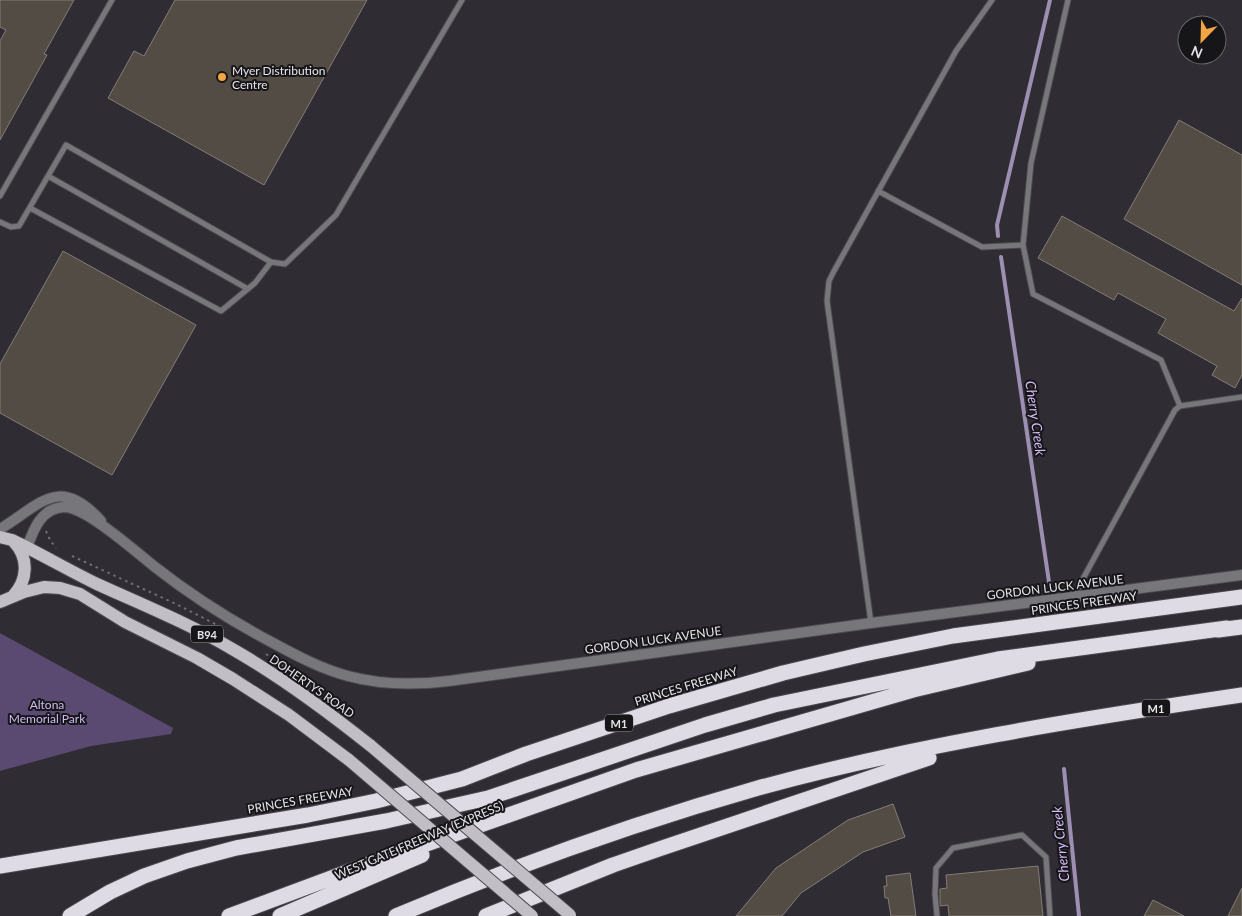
<svg xmlns="http://www.w3.org/2000/svg" width="1242" height="916" font-family="Lato,sans-serif">
	<rect width="100%" height="100%" fill="#2f2c33"/>
	<path fill="#5a4970" d="M0,633L173,728L171,734L91,746L0,771Z"/>
	<g fill="none" stroke-linecap="round" stroke-linejoin="round">
		<path stroke="#9d8fb2" stroke-width="4" d="M998,236L997,225L1050,0
			M1001,257L1049,582
			M1064,769L1079,916"/>
	</g>
	<path fill="#524c45" stroke="#847d76" d="M0,0H74L44,54L47,55L0,140V41L6,30L0,27Z
		M175,0H367L264,185L108,98L134,51L144,56Z
		M1179,120L1242,155V285L1124,219Z
		M1062,216L1234,311L1242,298V375L1235,388L1212,375L1217,366L1158,333L1166,319L1118,293L1114,300L1038,258Z
		M63,251L196,325L112,475L0,413V364Z
		M893,804L905,837L863,852L801,893L782,916H736L776,868L848,820Z
		M1038,866L1043,916H949L948,905L940,906V889L947,888L946,875Z
		M910,873L916,916H891L888,898H885L884,886H887L886,876Z
		M1242,888V916H1228Z
		M1153,900L1184,916H1144Z"/>
	<g fill="none" stroke-linecap="round" stroke-linejoin="round">
		<defs>
			<path id="lane" d="M48,176L248,289
				M878,191L982,247L1023,245L1033,294L1161,360L1180,406
				M0,196L112,0
				M0,222L11,227L19,226L66,145L271,262L255,283L221,311L30,208
				M1023,245L1031,163L1068,0
				M271,262L285,264L336,215L462,0
				M1073,597L1175,410L1180,406L1242,397
				M871,623L827,301L829,281L834,271L956,51L992,0
				M937,916L935,894L936,868L953,848L1022,835L1046,857L1050,916"/>
			<path id="street" d="M0,529C40,505 59,474 101,521
				M25,553C32,534 39,508 64,507C86,507 136,552 155,567C192,596 233,622 275,644C299,657 322,669 348,676C381,685 416,685 449,681L871,623L1242,575"/>
			<path id="primary" d="M0,537L12,540C41,554 68,570 97,584C143,605 190,624 234,650C283,678 327,711 371,746
				M13,596C28,580 29,558 14,542
				M0,602L24,592L44,587L60,588L80,594L125,622L197,658L233,679L289,715L349,760"/>
			<path id="highway" d="M1218,630L1242,627
				M0,866L308,815L376,801L462,779L526,754L669,706L783,673L864,654L953,636L1242,597
				M70,916L110,892L144,876L187,861L236,848L386,821L488,798L705,725L774,705L998,659L1227,628
				M229,916L350,871L636,770L913,690L1028,663
				M280,916L422,855
				M396,916C514,866 635,823 758,788C915,745 1080,719 1242,695
				M486,916L613,865L659,849L929,758"/>
		</defs>
		<use href="#lane" stroke="#4c4950" stroke-width="7"/>
		<use href="#street" stroke="#4c4950" stroke-width="12"/>
		<use href="#primary" stroke="#4c4950" stroke-width="14"/>
		<use href="#highway" stroke="#4c4950" stroke-width="17"/>
		<path stroke="#706d73" stroke-width="2" stroke-dasharray="2.5 4" stroke-linecap="butt" d="M46,531L50,540L56,548
			M72,556L178,605L223,628
			M266,654L336,702"/>
		<use href="#lane" stroke="#77767a" stroke-width="5"/>
		<use href="#street" stroke="#77767a" stroke-width="10"/>
		<use href="#primary" stroke="#c1bec6" stroke-width="12"/>
		<use href="#highway" stroke="#dfdbe5" stroke-width="15"/>
		<defs>
			<path id="primary-bridge" d="M371,746L570,915
				M349,760L532,916"/>
		</defs>
		<use href="#primary-bridge" stroke="#4c4950" stroke-width="14" stroke-linecap="butt"/>
		<use href="#primary-bridge" stroke="#c1bec6" stroke-width="12"/>
	</g>
	<circle fill="#f2a542" stroke="#161518" stroke-width="2" cx="222" cy="77" r="5"/>
	<g text-anchor="middle" dominant-baseline="central" stroke-width="4" stroke-linejoin="round" paint-order="stroke">
		<g fill="#161518" stroke="#a8a6aa" stroke-width="1">
			<rect x="191" y="625.5" width="32" height="17" rx="4"/>
			<rect x="1142" y="699.5" width="28" height="17" rx="4"/>
			<rect x="605" y="714.5" width="28" height="17" rx="4"/>
		</g>
		<g font-size="11" font-weight="bold" fill="#e6e4e9">
			<text x="207" y="634">B94</text>
			<text x="1156" y="708">M1</text>
			<text x="619" y="723">M1</text>
		</g>
		<g font-size="12" fill="#e6e4e9" stroke="#161518" text-anchor="start">
			<text x="232" y="70">Myer Distribution<tspan x="232" dy="14">Centre</tspan></text>
		</g>
		<g font-size="12" fill="#e6e4e9" stroke="#161518">
			<text transform="translate(1055 587) rotate(-7)">GORDON LUCK AVENUE</text>
			<text transform="translate(1084 603) rotate(-8)">PRINCES FREEWAY</text>
			<text transform="translate(653 640) rotate(-8)">GORDON LUCK AVENUE</text>
			<text transform="translate(312 686) rotate(35)">DOHERTYS ROAD</text>
			<text transform="translate(686 686) rotate(-17)">PRINCES FREEWAY</text>
			<text transform="translate(300 800) rotate(-10)">PRINCES FREEWAY</text>
			<text transform="translate(419 840) rotate(-23)">WEST GATE FREEWAY (EXPRESS)</text>
		</g>
		<g font-size="12" fill="#d1b9f4" stroke="#161518">
			<text x="47" y="704">Altona<tspan x="47" dy="14">Memorial Park</tspan></text>
		</g>
		<g font-size="14" font-style="italic" fill="#d3bbf6" stroke="#161518">
			<text transform="translate(1036 418) rotate(82)">Cherry Creek</text>
			<text transform="translate(1060 844) rotate(-96)">Cherry Creek</text>
		</g>
	</g>
	<g transform="translate(1202 40) rotate(203)"><circle r="24" fill="#161518" stroke="#69686c"/>
	<path d="M0-4L9 19L0 12L-9 19Z" fill="#f2a542"/>
	<text y="-8" font-size="14" font-weight="bold" text-anchor="middle" fill="#e6e4e9">N</text>
	</g>
</svg>
